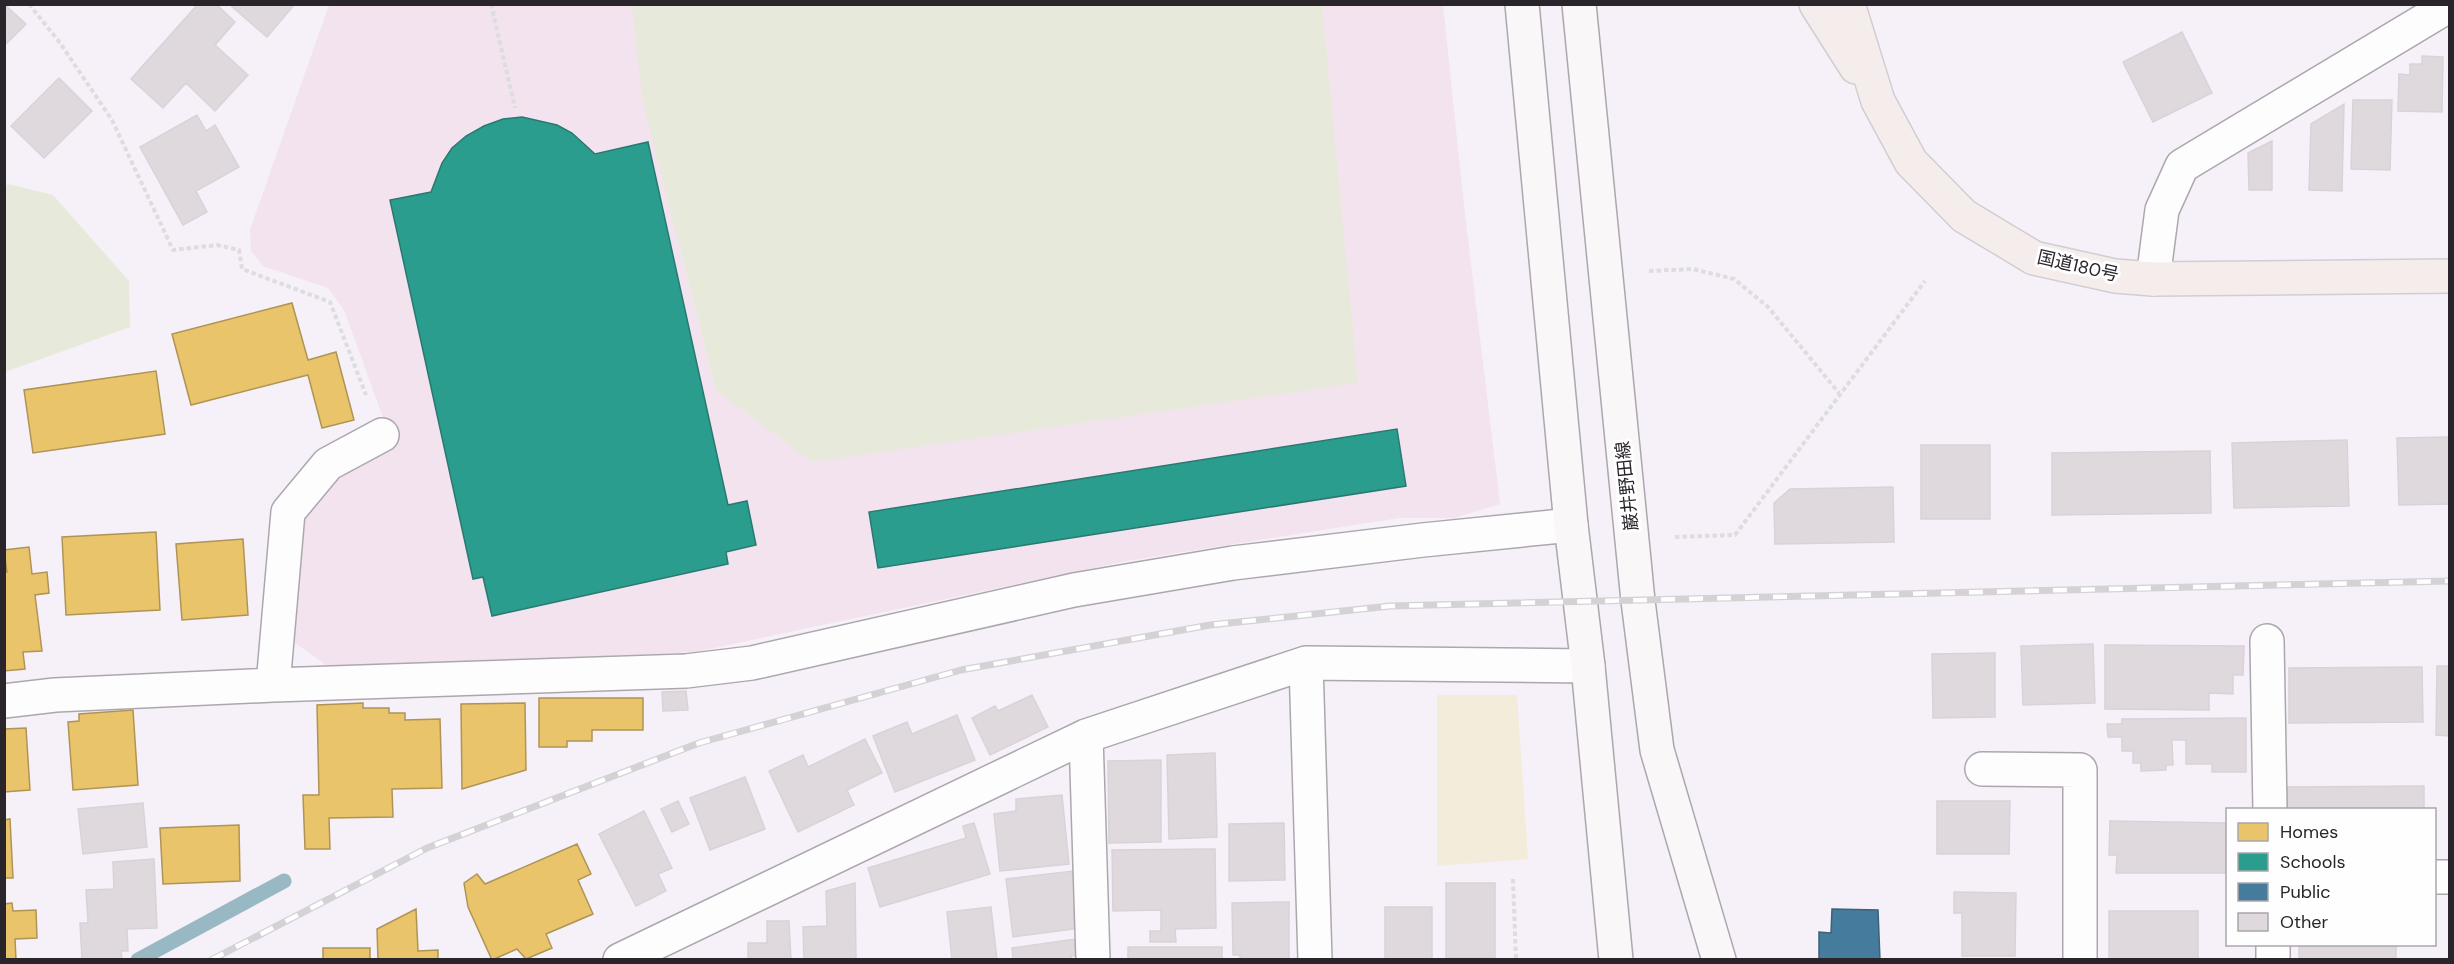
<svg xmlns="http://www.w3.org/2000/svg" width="2454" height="964" font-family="'DM Sans','Noto Sans JP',sans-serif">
	<rect width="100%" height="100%" fill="#f6f0f8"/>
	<path fill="#f2e3ee" d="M329,5H1443L1464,206L1500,504L1454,518H1399L1126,561L695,652L330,668L290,639L305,514L334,475L393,445L344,310L328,288L263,266L251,251L250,230Z"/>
	<path fill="#e7eada" d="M632,5H1322L1358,383L812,462L716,390L642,97Z
		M8,184L53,195L129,281L130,327L5,372L4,187Z"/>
	<path fill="#f3ecda" d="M1437,695H1517L1528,859L1437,866Z"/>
	<path fill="#e9c46a" stroke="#af9457" stroke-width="1.5" d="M292,303L308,360L336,352L354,420L322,428L308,375L191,405L172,334Z
		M156,371L165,434L33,453L24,390Z
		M156,532L160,610L66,615L62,537Z
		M243,539L248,615L182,620L176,544Z
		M29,547L32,574L47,572L49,593L35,595L42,651L23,652L25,669L4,671V573L7,572L4,550Z
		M539,698H643V730H592V741H567V747H539Z
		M363,703V708H389V713H405V720L440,719L442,788L392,789L393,817L329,818L330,849H305L303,795H319L317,705Z
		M525,703L526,770L462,789L461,704Z
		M133,710L138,785L73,790L68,722L79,721V714Z
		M26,728L30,790L4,792V729Z
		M10,819L13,878H4V820Z
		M239,825L240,881L163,884L160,828Z
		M577,844L591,874L578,880L593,914L546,934L552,948L526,959L517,949L492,960L468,907L464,883L477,874L485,884Z
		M12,903L13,911L36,910L37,938L15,939L16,960H4V904Z
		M416,909L418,951L438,950V960H378L377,929Z
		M323,948H370V960H323Z"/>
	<path fill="#2a9d8f" stroke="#2a7971" stroke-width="1.5" d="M522,117L557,125L572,133L595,154L648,142L728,505L747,501L756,545L726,552L728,564L492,616L483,577L473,579L390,200L431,192L442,163L452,148L466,136L484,126L503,119Z
		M1397,429L1406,486L878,568L869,512Z"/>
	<path fill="#457b9d" stroke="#3d617b" stroke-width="1.5" d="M1832,909L1878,910L1880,960H1819V932L1831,933Z"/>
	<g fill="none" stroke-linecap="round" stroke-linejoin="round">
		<path stroke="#98b8c3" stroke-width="15" d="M138,960L284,881"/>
	</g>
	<path fill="#dfd9de" stroke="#d9d2d8" stroke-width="1.5" d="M4,4L26,24L4,46Z
		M198,4H216L235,22L215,45L248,75L215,111L186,83L163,108L131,79Z
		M229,4H295L267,37Z
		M2182,32L2212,93L2153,122L2123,62Z
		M2422,56L2443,57L2442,112L2398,111L2399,74L2410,75V64H2422Z
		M59,78L92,111L44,158L11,126Z
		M2353,100H2392L2390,170L2351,169Z
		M2344,104L2342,191L2309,190L2311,124Z
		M197,115L206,131L215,125L239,167L196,191L207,212L183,225L140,147Z
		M2272,141V190H2249L2248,153Z
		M2450,437V504L2399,505L2397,438Z
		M2347,440L2349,506L2234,508L2232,443Z
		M1921,445H1990V519H1921Z
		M2210,451L2211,513L2052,515V453Z
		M1893,487L1894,542L1775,544L1774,503L1790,489Z
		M2093,644L2095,703L2023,705L2021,646Z
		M2105,645L2244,646L2243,675H2233V694L2209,693V710L2105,709Z
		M1995,653V717L1933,718L1932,654Z
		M2437,666H2450V736L2436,735Z
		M2422,667L2423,722L2289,723V668Z
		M686,691L688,710L663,711L662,692Z
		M1032,695L1048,727L990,755L972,718L995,706L998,711Z
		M957,715L975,760L895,792L873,736L907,722L912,734Z
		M2246,718V772H2212V764H2186V740H2172L2173,765H2166V770L2141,771V763H2133V751H2122V737H2108L2107,724H2122V719Z
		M865,739L882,773L847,790L854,805L798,832L769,771L803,755L808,767Z
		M1215,753L1217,837L1169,839L1167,755Z
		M1161,760V842L1109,843L1108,761Z
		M745,777L765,829L710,850L690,798Z
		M2424,786V810H2287V787Z
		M1062,795L1069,864L1000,871L994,814L1016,811V799Z
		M678,801L689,824L672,832L661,809Z
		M1937,801H2010L2009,854H1937Z
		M143,803L147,847L83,854L78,809Z
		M644,811L672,868L658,874L666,891L636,906L599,834Z
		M2110,821L2228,823V873H2116L2117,855H2109Z
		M974,823L990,874L880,907L868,868L966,838L963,826Z
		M1284,823L1285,880L1229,881V824Z
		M1215,849L1216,928L1175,929L1176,942H1150V931H1161V910L1113,911L1112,850Z
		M154,859L157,928L127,929L128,951H121L122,960H82L80,923H88L86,890L114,889L113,862Z
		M1073,871L1080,928L1013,937L1006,879Z
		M855,883L856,960H804L803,927L827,926L826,891Z
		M1446,883H1495V958H1446Z
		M1954,892L2016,893L2015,956H1962V913H1954Z
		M1289,902V960H1240V955H1233L1232,903Z
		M991,907L997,960H952L947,912Z
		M1385,907H1432V960H1385Z
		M2109,911H2198V960H2109Z
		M767,921H789L791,960H748V943H767Z
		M1075,939L1078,955L1071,956L1072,960H1013L1012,948Z
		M2299,944H2396V960H2299Z
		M1128,947H1222V960H1128Z"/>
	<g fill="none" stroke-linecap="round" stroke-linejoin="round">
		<defs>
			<path id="minor" d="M2153,279L2162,210L2182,166L2450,5
				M2267,641L2270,810
				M1306,663L1315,960
				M273,685L288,512L328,464L382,435
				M4,701L55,695L273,685L686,671L752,663L1074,590L1233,563L1423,540L1571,525
				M1086,736L1093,960
				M1982,769L2080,770V960
				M2434,877H2450
				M2273,944V960
				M620,960L1086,736L1306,663L1588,666"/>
			<path id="secondary" d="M1522,4L1571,525L1588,666L1616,960
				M1579,4L1638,601L1657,750L1719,960"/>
			<path id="trunk" d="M1816,4L1856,67
				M1848,4L1878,101L1911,162L1964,216L2034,258L2115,276L2153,279L2450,276"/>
		</defs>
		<use href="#minor" stroke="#aca7ae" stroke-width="36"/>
		<use href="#secondary" stroke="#aca7ae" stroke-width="36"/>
		<use href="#trunk" stroke="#d1ced2" stroke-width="36"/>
		<path stroke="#dddcde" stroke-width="4" stroke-dasharray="4.5 3" stroke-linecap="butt" d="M29,4L60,43L112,120L173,250L217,245L239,250L242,269L330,302L366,395
			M491,4L515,108
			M1649,271L1693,269L1734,279L1768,307L1839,393
			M1675,537L1735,535L1925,281
			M1513,879L1516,960"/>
		<use href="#minor" stroke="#fefdfe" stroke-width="33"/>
		<use href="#secondary" stroke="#faf7f8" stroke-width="33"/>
		<use href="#trunk" stroke="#f5ecec" stroke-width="33"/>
		<defs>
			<path id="rail" d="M211,960L427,848L699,743L961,670L1210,625L1390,606L2450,581"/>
		</defs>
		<use href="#rail" stroke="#d4d2d5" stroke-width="7"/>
		<use href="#rail" stroke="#fefefe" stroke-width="4.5" stroke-dasharray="14" stroke-linecap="butt"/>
	</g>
	<g text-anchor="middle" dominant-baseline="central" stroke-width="6" stroke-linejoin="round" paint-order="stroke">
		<g font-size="18" fill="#29252b" stroke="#fefefe">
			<text transform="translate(2078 266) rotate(13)">国道180号</text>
			<text transform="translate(1627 486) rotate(-96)">巌井野田線</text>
		</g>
	</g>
	<rect width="2454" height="964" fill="none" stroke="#29252b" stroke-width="12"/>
	<rect x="2226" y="808" width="210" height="138" fill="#fefefe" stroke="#a9a7aa" stroke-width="1.5"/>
	<rect x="2238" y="823" width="30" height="18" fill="#e9c46a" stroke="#a9a7aa" stroke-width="1.5"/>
	<text x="2280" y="838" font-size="18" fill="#29252b">Homes</text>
	<rect x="2238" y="853" width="30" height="18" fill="#2a9d8f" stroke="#a9a7aa" stroke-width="1.5"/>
	<text x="2280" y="868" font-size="18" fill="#29252b">Schools</text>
	<rect x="2238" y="883" width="30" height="18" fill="#457b9d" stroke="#a9a7aa" stroke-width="1.5"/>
	<text x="2280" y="898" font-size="18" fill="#29252b">Public</text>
	<rect x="2238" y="913" width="30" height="18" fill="#dfd9de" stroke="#a9a7aa" stroke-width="1.5"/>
	<text x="2280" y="928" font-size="18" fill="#29252b">Other</text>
</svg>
